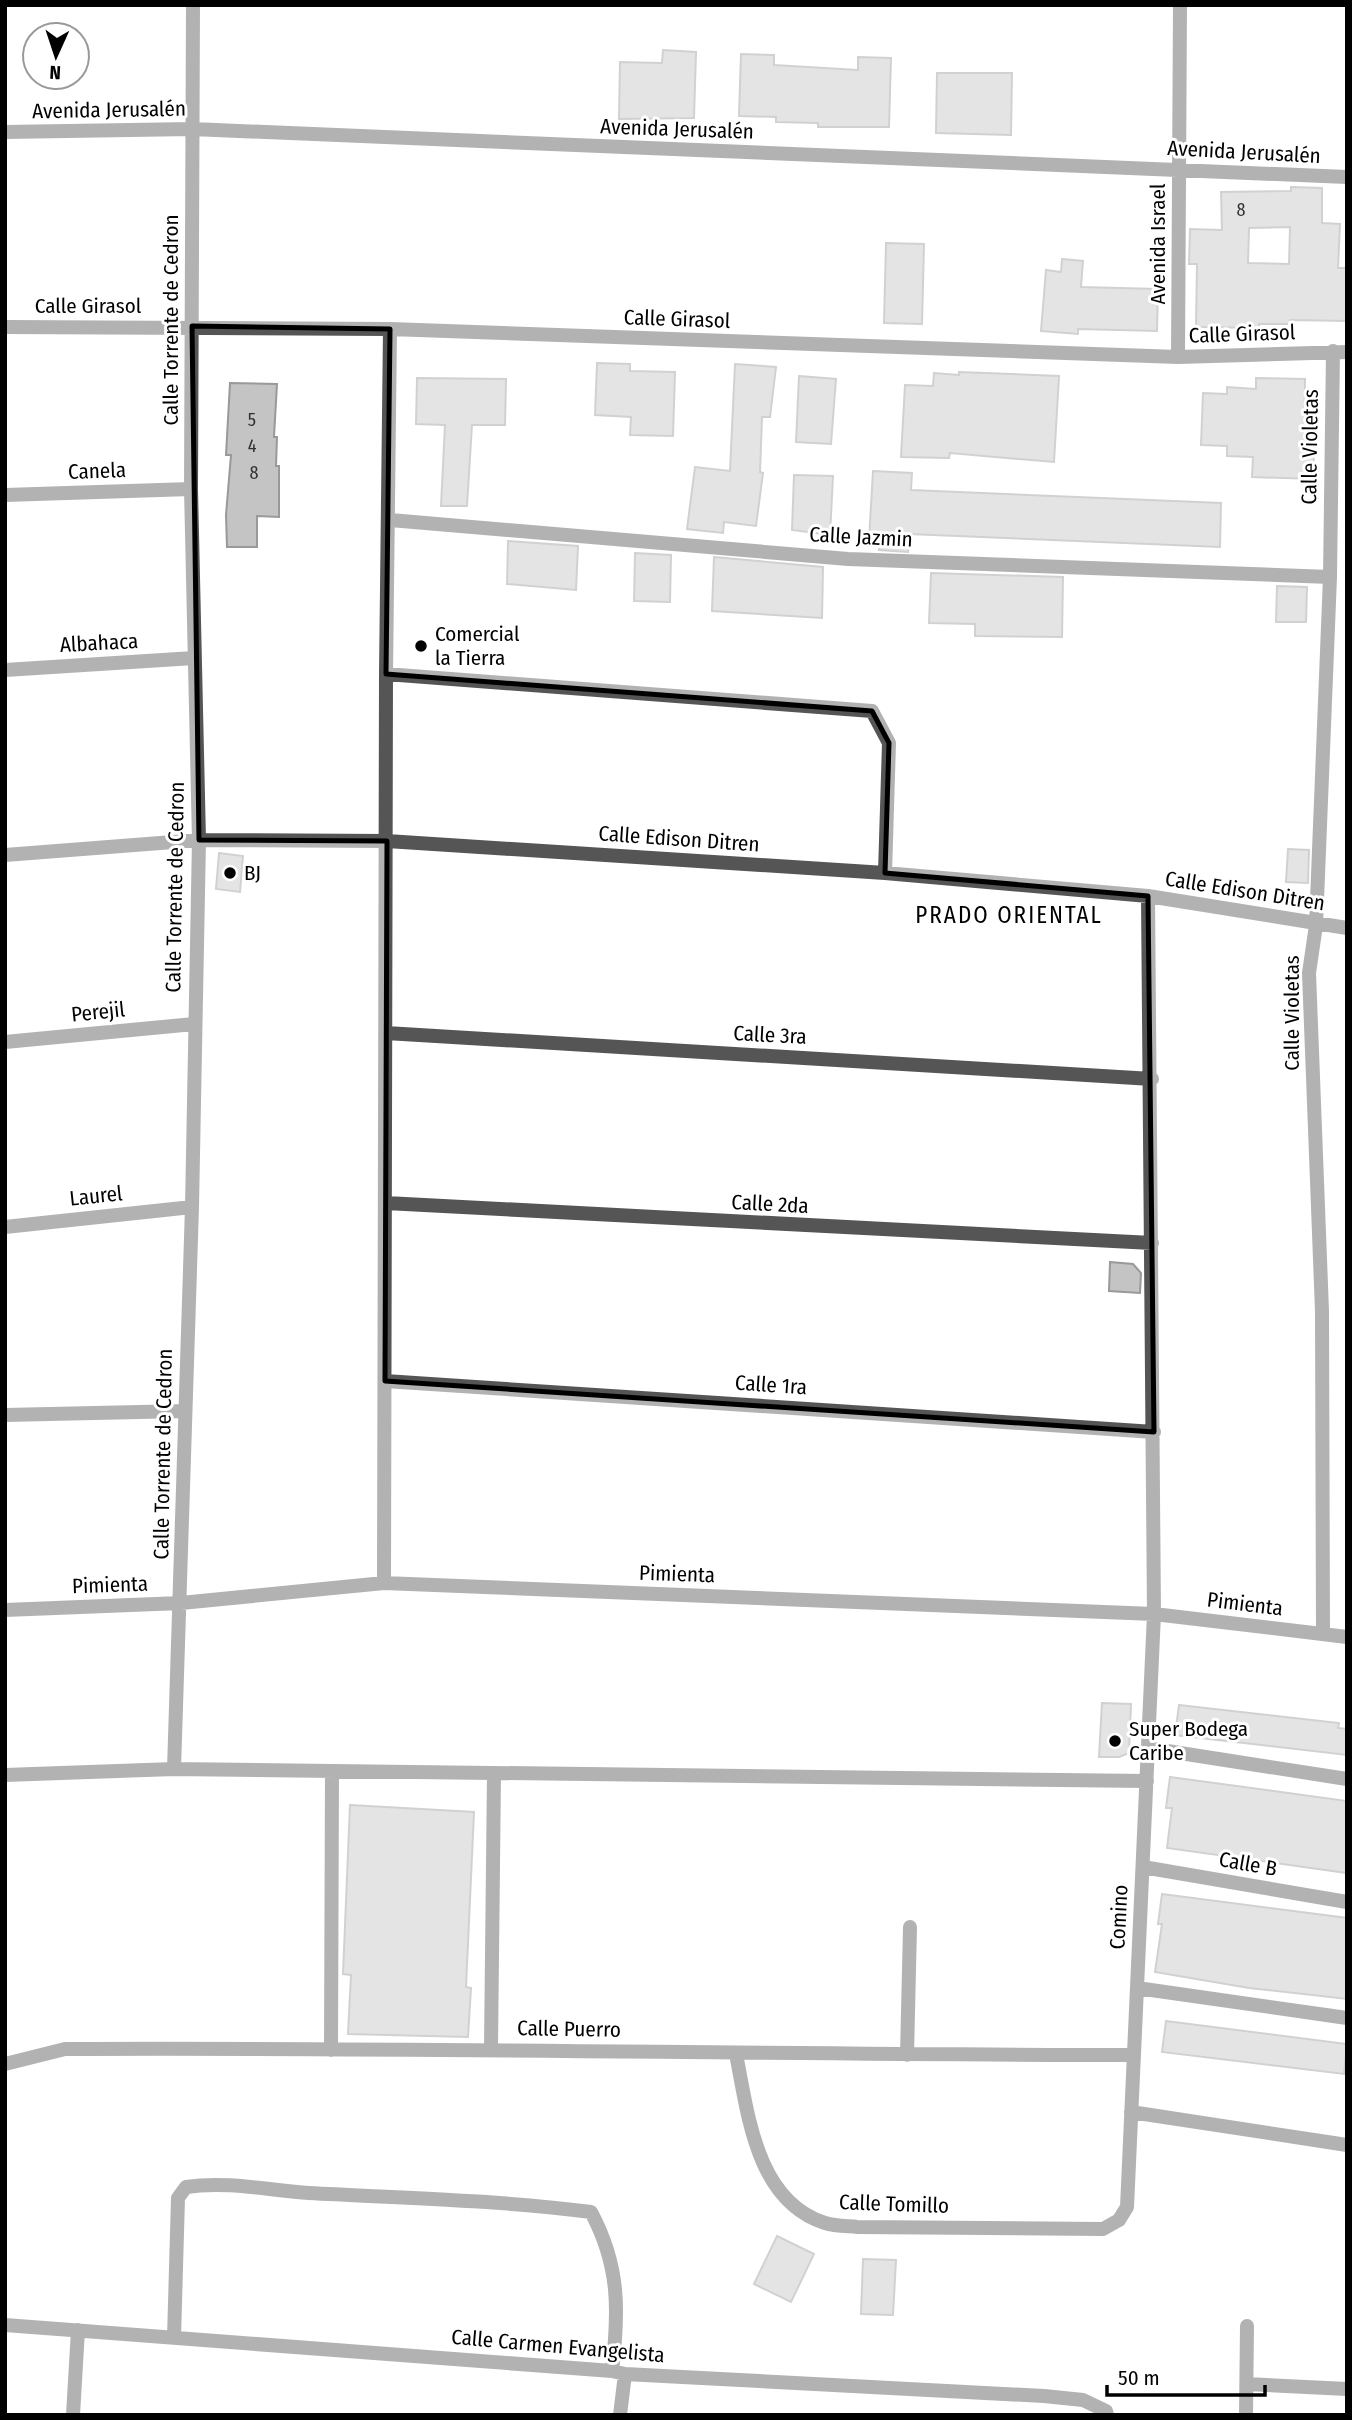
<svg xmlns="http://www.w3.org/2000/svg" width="1352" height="2420" font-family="'Fira Sans Condensed',sans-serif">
	<rect width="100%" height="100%" fill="#fff"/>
	<path fill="#c4c4c4" stroke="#999" stroke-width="2" fill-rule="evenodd" d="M663,50L696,52L694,118L619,119L620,62L662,63Z
		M741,54L774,55V65L858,70V57L891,58L889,127H818V123L776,122V117L739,116Z
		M937,73H1012L1011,135L936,133Z
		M1291,187L1322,188V223L1340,224L1338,268H1347V321L1290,320V324H1259V328L1196,327L1197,264H1189L1190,229L1222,230L1221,192L1291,191ZM1290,227L1289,264L1248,263L1249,228Z
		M886,243L924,244L922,324L884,323Z
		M1062,259L1083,261L1081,287L1158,289L1157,331L1078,329V334L1041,331L1046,270L1061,272Z
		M597,363L630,364V371L675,372L673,436L630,435L631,417L595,415Z
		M735,364L776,367L770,417H762L760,472L763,473L756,526L724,522L723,533L687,529L695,467L730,471Z
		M959,372L1059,376L1054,462L950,453L949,458L901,457L905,385L933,386L934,373L959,375Z
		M799,376L836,379L831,444L796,442Z
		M417,378L506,379L505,425H472L467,506H441L445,425L416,424Z
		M1256,378L1305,379L1304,448H1314L1313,479L1252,477L1253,457L1227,456V446L1201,445L1203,393L1227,394V387L1256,389Z
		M230,383L277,384L274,437H277L276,466H279V517L257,516V547H227L226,515L231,455H226Z
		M873,471L912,473L911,490L1221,503L1220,547L909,534L908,552L879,550L880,541L869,540Z
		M794,475L833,476L830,535L792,530Z
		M508,541L578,546L576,590L507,584Z
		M635,553L671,555L670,602L634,601Z
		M714,557L823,567L822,618L712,611Z
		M931,573L1063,577L1062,637L975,636V624L929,623Z
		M1277,586L1307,587L1306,622H1276Z
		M1288,849L1309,850L1308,883L1286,882Z
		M219,853L243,856L240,892L216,889Z
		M1110,1262L1133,1264L1141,1273L1140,1293L1109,1291Z
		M1102,1703L1131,1704L1129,1753L1119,1757H1099Z
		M1179,1705L1339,1723L1338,1728L1347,1729V1755L1175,1735Z
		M1170,1777L1347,1801V1873L1167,1848L1172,1808H1166Z
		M350,1805L474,1812L466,1987L471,1988L468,2037L348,2034L351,1975L343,1974Z
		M1162,1894L1347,1918V1999L1249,1988L1155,1972L1162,1924H1158Z
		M1166,2021L1347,2044L1344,2074L1162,2052Z
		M777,2236L814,2254L791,2302L754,2284Z
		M863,2259L896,2260L893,2315L861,2314Z"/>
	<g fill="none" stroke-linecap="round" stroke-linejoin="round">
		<path stroke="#555" stroke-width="14" d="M5,132L192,129L1347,177
			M5,327L390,329L1178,357L1347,352
			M1178,357L1180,5
			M5,495L191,489
			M390,520L848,559L1330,577
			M5,670L194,658
			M386,674L872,711L889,743L885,873
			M5,855L199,840L387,841L885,873L1148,896L1347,928
			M386,1033L1152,1079
			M5,1042L194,1024
			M386,1203L1152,1243
			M5,1227L192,1207
			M385,1381L1154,1432
			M5,1415L184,1411
			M384,1583L386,674L390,329
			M5,1610L181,1603L384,1583L1154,1614L1347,1637
			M1323,1634L1322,1311L1309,973L1316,925L1330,577L1333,351
			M1148,1748L1347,1779
			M174,1769L192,1207L199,840L191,489L193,5
			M5,1775L174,1769L1147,1781
			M1143,1867L1347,1902
			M1137,1988L1347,2018
			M491,2048L494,1773
			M331,2050L332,1771
			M736,2054C748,2114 756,2201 825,2223C835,2226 847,2226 857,2227L1103,2229L1119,2220L1127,2207L1154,1614L1148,896
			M907,2055L910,1927
			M5,2064L65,2049C421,2047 777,2055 1134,2055
			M1131,2112L1347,2145
			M5,2325L612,2371L625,2374L1044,2396L1083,2400L1106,2411L1107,2415
			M174,2338L178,2198L186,2187C226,2181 268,2190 309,2193C403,2198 497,2200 591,2212C620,2266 619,2311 612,2371
			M1247,2384L1347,2389
			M73,2415L78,2330
			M620,2415L625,2374
			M1246,2415L1247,2326"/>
	</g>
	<path d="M0 0H1352V2420H0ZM192,326L390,329L386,674L872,711L889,743L885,873L1148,896L1154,1432L385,1381L387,841L199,840Z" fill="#fff" fill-opacity=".55" fill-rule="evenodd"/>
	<path fill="none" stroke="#000" stroke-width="5" stroke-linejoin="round" d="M192,326L390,329L386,674L872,711L889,743L885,873L1148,896L1154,1432L385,1381L387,841L199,840Z"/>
	<g fill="#000" stroke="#fff" stroke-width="2.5">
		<circle cx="421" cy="646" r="7"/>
		<circle cx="230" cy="873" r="7"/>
		<circle cx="1115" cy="1741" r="7"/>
	</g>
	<g text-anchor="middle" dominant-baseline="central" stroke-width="6" stroke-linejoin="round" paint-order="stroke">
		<g font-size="18" fill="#313131">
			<text x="1241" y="210">8</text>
			<text x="252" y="420">5</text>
			<text x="252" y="446">4</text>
			<text x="254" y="473">8</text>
		</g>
		<g font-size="21" fill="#000" stroke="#fff">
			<text transform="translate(109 110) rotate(-1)">Avenida Jerusalén</text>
			<text transform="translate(677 129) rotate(2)">Avenida Jerusalén</text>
			<text transform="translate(1244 152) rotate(3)">Avenida Jerusalén</text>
			<text transform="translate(1158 244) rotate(-90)">Avenida Israel</text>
			<text x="88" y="306">Calle Girasol</text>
			<text transform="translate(677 319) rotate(2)">Calle Girasol</text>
			<text transform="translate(171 320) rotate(-90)">Calle Torrente de Cedron</text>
			<text transform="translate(1242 334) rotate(-2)">Calle Girasol</text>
			<text transform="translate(1310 447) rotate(-89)">Calle Violetas</text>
			<text transform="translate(97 471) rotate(-2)">Canela</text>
			<text transform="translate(861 537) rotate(3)">Calle Jazmin</text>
			<text transform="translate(99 643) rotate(-3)">Albahaca</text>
			<text transform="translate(679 839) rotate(4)">Calle Edison Ditren</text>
			<text transform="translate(175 887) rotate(-89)">Calle Torrente de Cedron</text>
			<text transform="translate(1245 891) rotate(9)">Calle Edison Ditren</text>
			<text transform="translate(98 1012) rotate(-6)">Perejil</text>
			<text transform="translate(1292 1013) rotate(-90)">Calle Violetas</text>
			<text transform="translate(770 1035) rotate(3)">Calle 3ra</text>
			<text transform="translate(96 1196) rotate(-6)">Laurel</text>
			<text transform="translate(770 1204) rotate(3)">Calle 2da</text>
			<text transform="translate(771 1385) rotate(4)">Calle 1ra</text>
			<text transform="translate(163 1454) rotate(-89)">Calle Torrente de Cedron</text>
			<text transform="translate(677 1574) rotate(2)">Pimienta</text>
			<text transform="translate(110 1585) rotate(-2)">Pimienta</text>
			<text transform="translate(1245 1604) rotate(7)">Pimienta</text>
			<text transform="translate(1248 1864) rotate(10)">Calle B</text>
			<text transform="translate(1119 1917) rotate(-87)">Comino</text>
			<text transform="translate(569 2029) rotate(1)">Calle Puerro</text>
			<text transform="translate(894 2204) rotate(2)">Calle Tomillo</text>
			<text transform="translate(558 2346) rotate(5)">Calle Carmen Evangelista</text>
		</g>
		<g font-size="21" fill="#000" stroke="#fff" text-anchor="start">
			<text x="435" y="634">Comercial<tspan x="435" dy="24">la Tierra</tspan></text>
			<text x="244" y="873">BJ</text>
			<text x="1129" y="1729">Super Bodega<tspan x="1129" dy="24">Caribe</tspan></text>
		</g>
		<g font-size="23" letter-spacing="2" fill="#000" stroke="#fff">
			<text x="1009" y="915">PRADO ORIENTAL</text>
		</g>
	</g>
	<rect width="1352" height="2420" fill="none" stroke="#000000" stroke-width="14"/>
	<g transform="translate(56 56) rotate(183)"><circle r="33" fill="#ffffff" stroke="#999999" stroke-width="2"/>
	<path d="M0-5L12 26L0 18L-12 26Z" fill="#000000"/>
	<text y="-10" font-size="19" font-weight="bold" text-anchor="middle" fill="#000000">N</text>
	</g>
	<path d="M1107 2385v10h158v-10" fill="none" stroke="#000000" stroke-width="3.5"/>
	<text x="1118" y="2385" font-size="21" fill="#000000" stroke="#ffffff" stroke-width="5" paint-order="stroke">50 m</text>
</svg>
